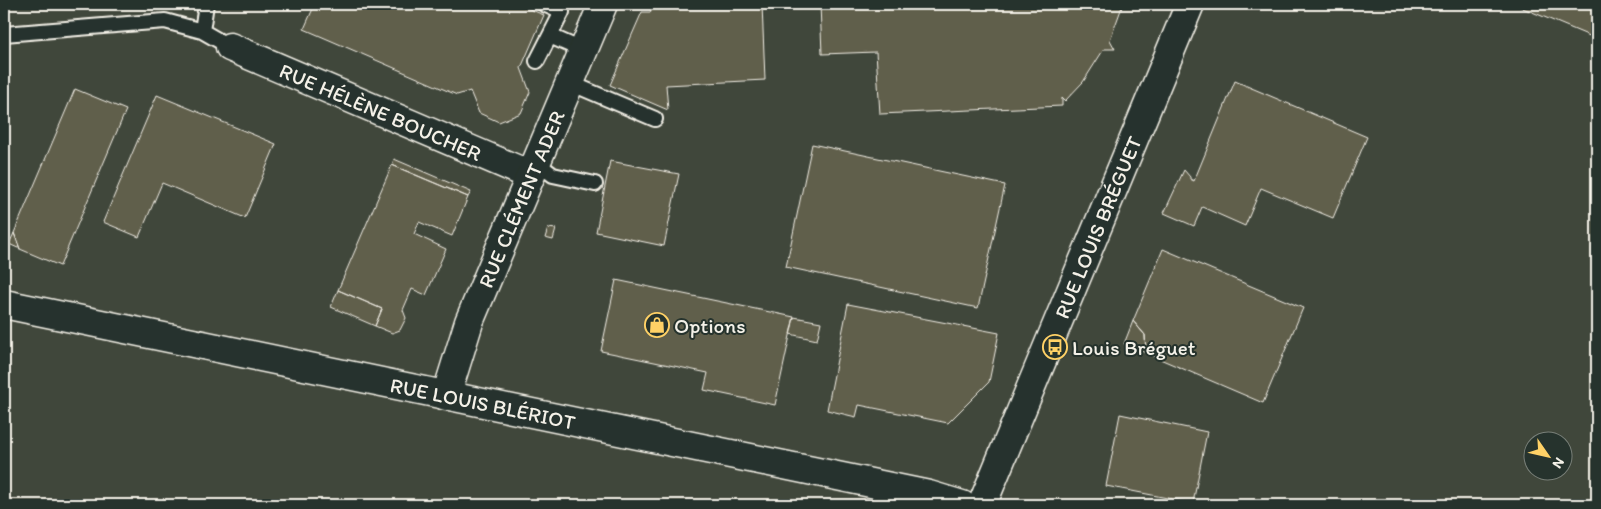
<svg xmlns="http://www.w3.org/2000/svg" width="1601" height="509" font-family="Itim,sans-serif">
	<rect width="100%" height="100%" fill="#323c33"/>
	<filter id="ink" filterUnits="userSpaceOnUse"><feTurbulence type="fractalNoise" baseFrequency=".02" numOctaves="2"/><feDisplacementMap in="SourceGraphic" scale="10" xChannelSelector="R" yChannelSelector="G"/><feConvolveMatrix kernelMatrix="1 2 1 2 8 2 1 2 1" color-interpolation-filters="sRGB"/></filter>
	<g filter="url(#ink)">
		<path fill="#40463a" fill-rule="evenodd" d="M4,4H1597V505H4ZM1534,442H1564V472H1534Z"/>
		<path fill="#615e4b" stroke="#f4f1e8" d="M315,4H517L544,15L521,68L530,92L521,113L499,122L479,113L470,91L457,95L304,29Z
			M650,4H762L765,80L666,85L668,110L610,85L642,12H651Z
			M820,4H1123L1110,40L1115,49H1104L1083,82L1065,101L1062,98V106L880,114L876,52L822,54Z
			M1513,4H1597V39Z
			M1235,81L1367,137L1333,218L1261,188L1245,226L1202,207L1194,226L1164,213L1184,170L1190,177V179L1194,181Z
			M75,89L126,110L60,266L20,249L14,233Z
			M157,95L276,144L245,218L162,183L139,237L103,222Z
			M812,144L1005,185L978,308L786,267Z
			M394,159L471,192L468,197L392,165Z
			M610,161L679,174L664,246L596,232Z
			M392,165L468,197L452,236L419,222L414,234L446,249L426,295L412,289L403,310L406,318L400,330L392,333L375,326L382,309L338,290Z
			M548,228L556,229L553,240L545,238Z
			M14,233L20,249L9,244Z
			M1163,249L1303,308L1263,403L1146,353L1145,335L1133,321Z
			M616,280L794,317L775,405L704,390L708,373L601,351Z
			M338,290L382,309L375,326L331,307Z
			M848,304L999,333L989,382L948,423L859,405L856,417L827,410Z
			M794,317L821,322L817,340L790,334Z
			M1133,321L1145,335L1146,353L1124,344Z
			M1120,414L1207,432L1193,503L1106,486Z"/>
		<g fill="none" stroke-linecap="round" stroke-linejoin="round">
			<defs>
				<path id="lane" d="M206,4L202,31L230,47
					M4,34L165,21L202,31
					M550,36L584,51
					M537,61L562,12L544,4
					M570,83L655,119
					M537,163L553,175L595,184"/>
				<g id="street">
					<path id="s1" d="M230,47L530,175"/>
					<path id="s2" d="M4,304L929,495L962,505"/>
					<path id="s3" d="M446,396L469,322L603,4"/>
					<path id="s4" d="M982,505L1190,4"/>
				</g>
			</defs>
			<use href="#lane" stroke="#f4f1e8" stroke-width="18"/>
			<use href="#street" stroke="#f4f1e8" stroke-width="31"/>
			<use href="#lane" stroke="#26332d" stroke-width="14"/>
			<use href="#street" stroke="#26332d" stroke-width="28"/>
		</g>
	</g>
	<defs>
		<symbol id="shop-ring" viewBox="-11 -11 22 22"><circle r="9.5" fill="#26332d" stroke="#ffd166" stroke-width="1.5"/><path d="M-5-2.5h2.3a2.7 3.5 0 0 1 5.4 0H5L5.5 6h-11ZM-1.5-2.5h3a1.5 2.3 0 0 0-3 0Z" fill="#ffd166"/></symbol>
		<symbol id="bus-ring" viewBox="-11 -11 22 22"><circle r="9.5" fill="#26332d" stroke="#ffd166" stroke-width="1.5"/><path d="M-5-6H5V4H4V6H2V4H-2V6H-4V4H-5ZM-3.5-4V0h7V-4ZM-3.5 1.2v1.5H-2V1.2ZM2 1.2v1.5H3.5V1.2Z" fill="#ffd166"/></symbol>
	</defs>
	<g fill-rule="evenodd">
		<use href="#shop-ring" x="643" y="311" width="28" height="28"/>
		<use href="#bus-ring" x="1041" y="333" width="28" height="28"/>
	</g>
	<g text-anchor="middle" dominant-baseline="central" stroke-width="4" stroke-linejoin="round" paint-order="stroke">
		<g font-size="21" fill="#f4f1e8" stroke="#26332d">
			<text stroke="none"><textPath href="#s1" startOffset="164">RUE HÉLÈNE BOUCHER</textPath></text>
			<text stroke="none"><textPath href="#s3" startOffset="211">RUE CLÉMENT ADER</textPath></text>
			<text stroke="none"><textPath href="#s4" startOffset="301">RUE LOUIS BRÉGUET</textPath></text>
			<text stroke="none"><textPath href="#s2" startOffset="489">RUE LOUIS BLÉRIOT</textPath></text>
		</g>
		<g font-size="21" fill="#f4f1e8" stroke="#26332d" text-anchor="start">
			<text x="674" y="325">Options</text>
			<text x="1072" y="347">Louis Bréguet</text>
		</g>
	</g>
	<rect width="1601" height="509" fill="none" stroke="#26332d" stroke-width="20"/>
	<rect x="10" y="10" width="1581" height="489" fill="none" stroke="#f4f1e8" stroke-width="2" filter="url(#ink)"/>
	<g transform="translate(1548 456) rotate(124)"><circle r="24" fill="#26332d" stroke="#787f78"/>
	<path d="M0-4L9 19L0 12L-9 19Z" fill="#ffd166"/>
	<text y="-8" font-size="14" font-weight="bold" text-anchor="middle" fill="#f4f1e8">N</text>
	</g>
</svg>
